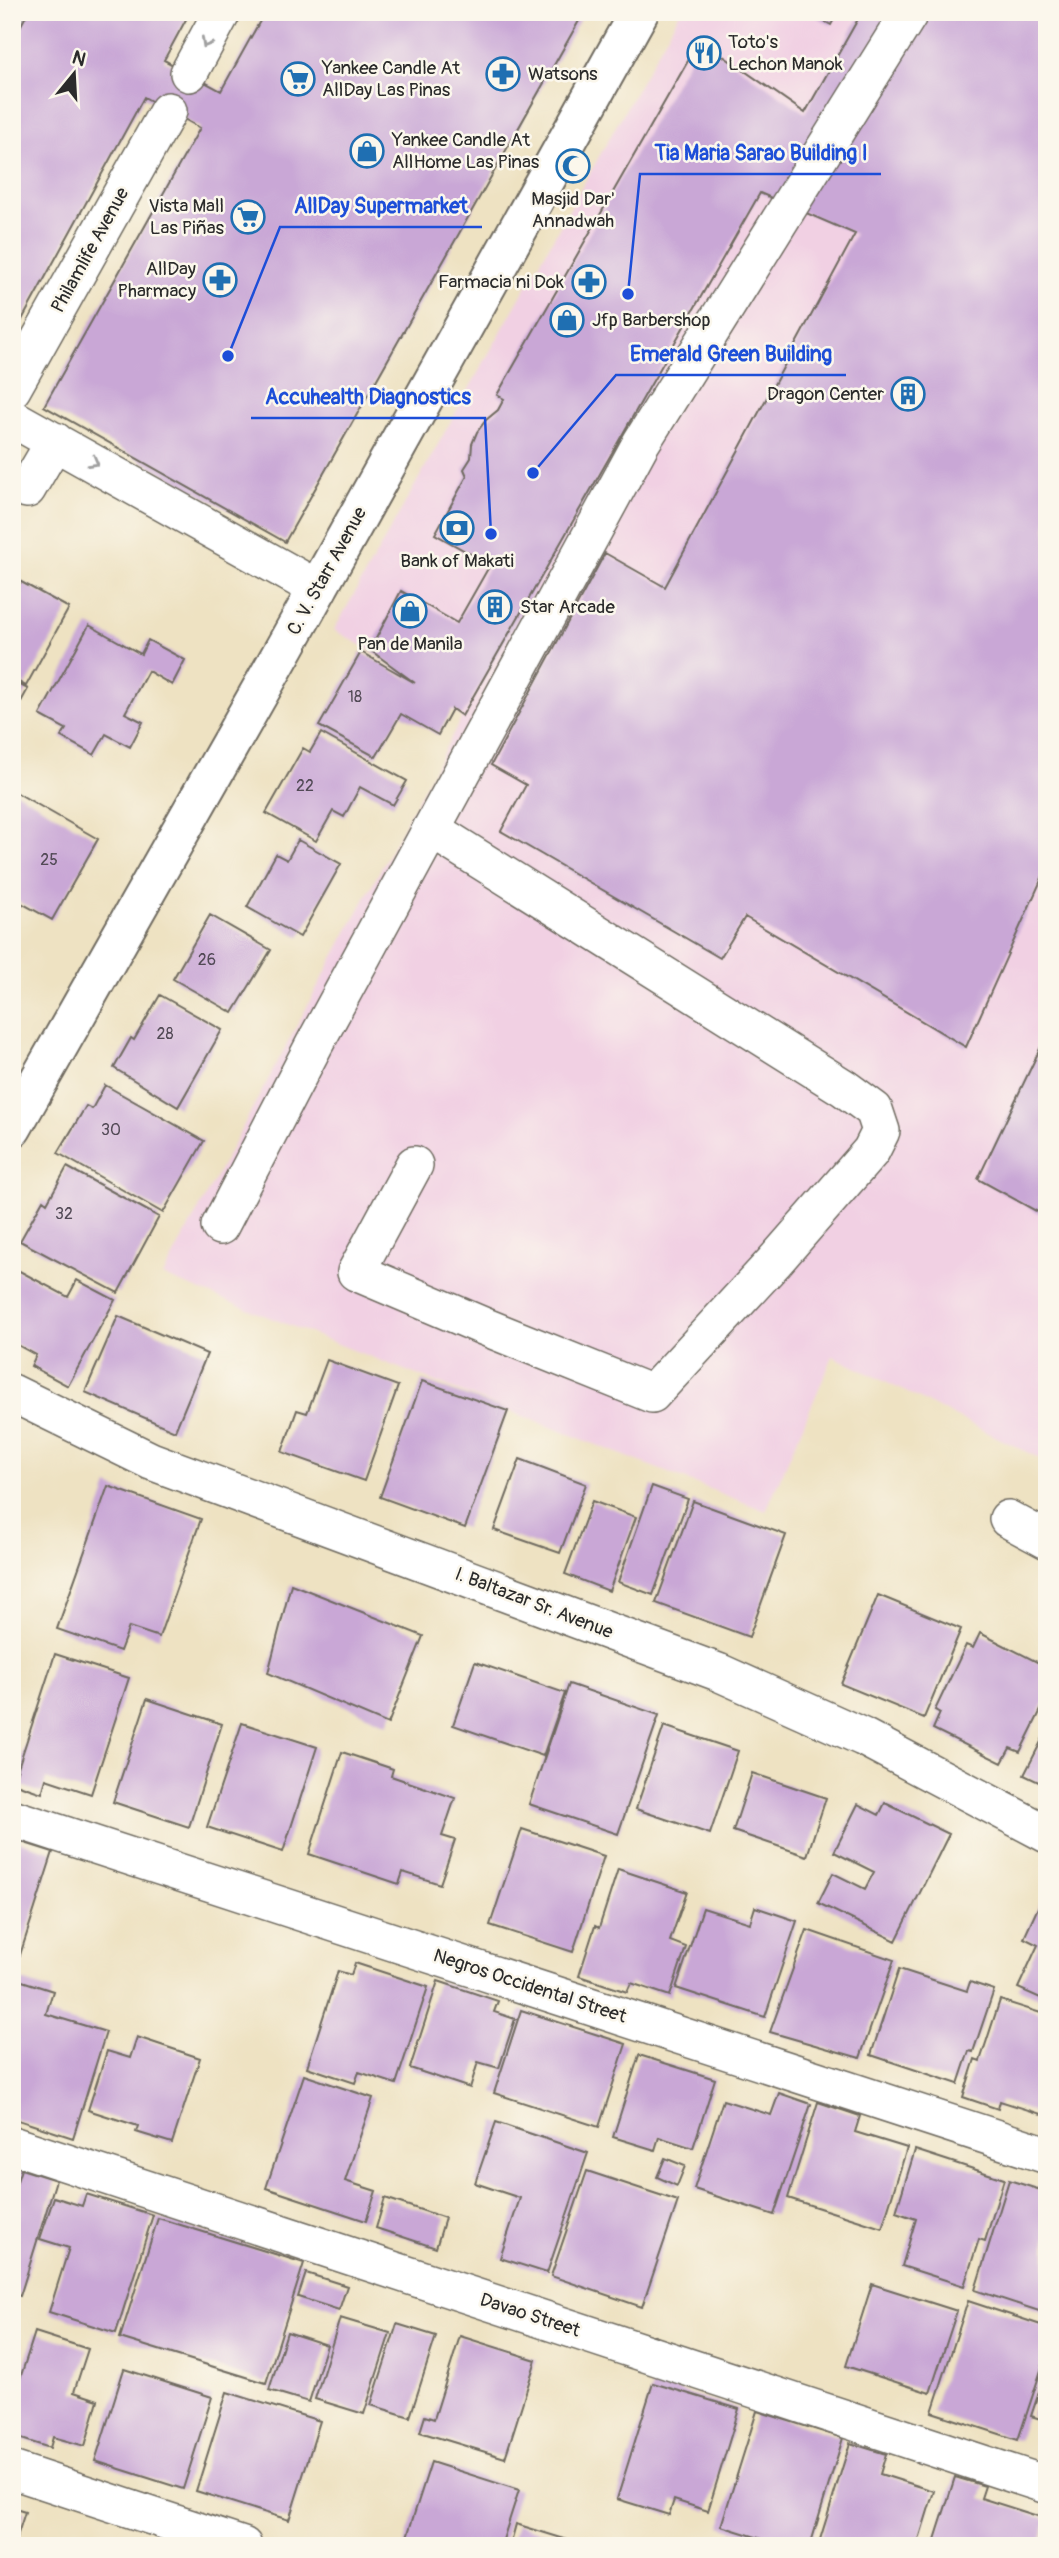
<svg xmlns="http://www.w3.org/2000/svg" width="1059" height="2558" font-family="Pangolin,sans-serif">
	<rect width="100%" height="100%" fill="#fbf7ec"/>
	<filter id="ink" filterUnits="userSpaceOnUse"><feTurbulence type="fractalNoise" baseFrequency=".0143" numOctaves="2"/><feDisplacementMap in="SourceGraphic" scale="14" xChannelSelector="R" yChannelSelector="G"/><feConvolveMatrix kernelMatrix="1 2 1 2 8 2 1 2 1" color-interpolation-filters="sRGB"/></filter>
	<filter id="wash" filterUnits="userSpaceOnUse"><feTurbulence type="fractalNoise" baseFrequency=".00686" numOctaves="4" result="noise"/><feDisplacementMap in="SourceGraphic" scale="28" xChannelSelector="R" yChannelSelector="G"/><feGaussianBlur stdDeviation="1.57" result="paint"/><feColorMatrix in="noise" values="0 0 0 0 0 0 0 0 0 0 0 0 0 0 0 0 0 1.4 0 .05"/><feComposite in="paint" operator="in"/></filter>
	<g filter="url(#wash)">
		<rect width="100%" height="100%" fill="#eee2c2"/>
		<path fill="#f1d0e3" d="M680,12H1047V1462L833,1356L766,1511L163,1276L462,717L370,650L334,630Z"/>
		<path fill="#96d88f" stroke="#60825d" stroke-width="2" d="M12,12H28L12,42Z"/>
		<g id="blocks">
			<path fill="#c9a7d6" d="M28,12H190L164,60L221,91L265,12H584L285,542L44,406L200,128L144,97L12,338V42Z
				M808,12H838L831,25Z
				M862,12H1047V867L966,1047L745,917L720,958L501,831L526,785L491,765L605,553L665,587L855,234L760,193L462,716L452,709L438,735L401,714L376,757L319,726L361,652L415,683L370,650L401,591L457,623L490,565L435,534L467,476L464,469L471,458L472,444L477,432L486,420L498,410L504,399L497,395L700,40L805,113Z
				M12,577L69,608L26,686L12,678Z
				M89,625L141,654L148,640L185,660L172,685L148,671L125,713L143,722L130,747L106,734L94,755L61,737L66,729L40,715Z
				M12,681L28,689L12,718Z
				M321,733L407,781L393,805L360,787L344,817L333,811L316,841L266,813L303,748L310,752Z
				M12,790L98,839L52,920L12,898Z
				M298,840L341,864L300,937L247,907L276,854L287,860Z
				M210,915L271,950L233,1013L173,979Z
				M160,995L222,1030L178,1107L114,1068L131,1038L134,1040Z
				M1047,1034V1217L978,1179Z
				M105,1085L204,1141L163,1213L58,1153L86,1106L92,1109Z
				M67,1167L159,1217L118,1293L20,1241L43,1200L47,1203Z
				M12,1267L68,1297L77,1280L115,1300L68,1386L31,1366L36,1355L12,1342Z
				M118,1316L207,1354L175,1431L85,1392Z
				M327,1360L398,1386L364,1481L282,1452L297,1410L307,1413Z
				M422,1381L508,1411L465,1528L380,1497Z
				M520,1459L586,1484L560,1553L494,1530Z
				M108,1486L201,1519L159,1637L129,1627L120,1651L57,1629Z
				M652,1486L688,1499L653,1595L618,1582Z
				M592,1501L636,1517L609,1591L565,1574Z
				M693,1501L786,1535L749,1637L656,1603Z
				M291,1584L423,1636L388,1724L268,1673Z
				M878,1595L961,1629L924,1718L841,1684Z
				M980,1633L1047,1667V1673L1042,1682L1047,1685V1698L1020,1752L1010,1748L1002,1763L933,1729L940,1713L935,1710L966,1645L973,1648Z
				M55,1654L129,1678L91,1794L46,1779L42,1793L13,1783Z
				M475,1662L565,1693L543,1756L453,1725Z
				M569,1684L659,1715L618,1834L529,1804Z
				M147,1699L222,1724L189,1827L113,1802Z
				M242,1723L317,1747L283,1852L207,1827Z
				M664,1726L738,1751L710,1834L636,1809Z
				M1047,1730V1786L1024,1775Z
				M342,1752L393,1769L391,1776L455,1798L442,1836L455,1840L440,1884L403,1872L399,1884L309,1854Z
				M752,1773L826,1798L807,1856L733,1831Z
				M885,1803L949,1834L896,1941L818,1903L833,1873L865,1889L874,1872L834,1852L858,1804L879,1815Z
				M522,1829L604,1856L573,1952L490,1925Z
				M12,1839L53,1852L20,1955L12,1952Z
				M618,1869L687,1892L670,1941L686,1947L670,1996L631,1983L627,1992L579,1976L595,1926L599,1928Z
				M1047,1888V2001L1018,1988L1038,1945L1024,1938Z
				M755,1907L797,1921L765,2017L676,1988L703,1908L750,1923Z
				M807,1930L894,1960L860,2058L770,2032Z
				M355,1963L428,1987L396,2084L359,2072L355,2083L307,2067L338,1971L351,1975Z
				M899,1969L967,1991L970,1982L994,1990L973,2052L969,2051L958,2084L871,2055Z
				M19,1980L53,1991L46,2014L106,2032L73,2138L12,2118V2001Z
				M438,1981L498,2001L494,2012L515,2019L499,2068L478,2062L470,2088L410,2068Z
				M1000,2000L1047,2015V2116L1000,2101L998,2109L963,2097L975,2059L980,2061Z
				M521,2010L626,2044L599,2127L494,2093Z
				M137,2037L200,2058L172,2143L136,2132L138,2126L88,2110L107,2051L130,2058Z
				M639,2055L715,2079L693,2148L659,2137L655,2150L613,2137Z
				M304,2075L373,2098L345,2181L376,2191L366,2221L266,2188Z
				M779,2093L811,2104L774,2215L694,2189L723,2100L771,2115Z
				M818,2102L860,2116L855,2132L907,2148L882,2228L788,2198Z
				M496,2122L588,2153L547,2273L500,2258L520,2198L475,2183Z
				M915,2150L1004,2179L985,2241L979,2239L964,2286L902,2266L916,2219L896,2212Z
				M665,2158L685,2166L677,2186L657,2177Z
				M21,2169L56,2180L20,2296L12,2294V2197Z
				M587,2171L678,2201L642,2307L551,2276Z
				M1009,2180L1047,2192L1045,2313L975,2290Z
				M86,2194L153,2215L116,2333L49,2312L69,2248L40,2239L54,2197L82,2206Z
				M385,2198L445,2218L436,2248L376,2228Z
				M158,2218L304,2263L266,2383L120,2338Z
				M306,2273L347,2286L339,2310L298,2297Z
				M872,2284L957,2311L930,2393L846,2366Z
				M968,2301L1047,2327V2352L1018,2440L932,2412Z
				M340,2318L390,2333L364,2414L315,2399Z
				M397,2324L436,2336L410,2417L371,2405Z
				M35,2332L88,2349L74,2392L98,2400L85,2446L53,2437L50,2448L12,2436V2387L17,2388Z
				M287,2332L327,2345L309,2402L269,2390Z
				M460,2336L536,2360L505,2458L420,2432L425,2416L434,2419Z
				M1047,2368V2421L1031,2416Z
				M124,2369L212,2397L183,2489L95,2461Z
				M653,2383L739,2409L708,2511L674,2500L669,2515L617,2499Z
				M227,2392L320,2421L289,2520L196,2491Z
				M757,2411L843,2438L810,2546H785L721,2526Z
				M850,2443L886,2454L880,2474L934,2491L917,2546H818Z
				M431,2462L519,2490L501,2546H404Z
				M955,2477L985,2486L981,2498L1047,2519L1039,2546H933Z
				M12,2508L25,2512L14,2546H12Z
				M516,2524L584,2545V2546H510Z
				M730,2537L756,2545V2546H728Z"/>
		</g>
	</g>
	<g filter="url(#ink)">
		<use href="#blocks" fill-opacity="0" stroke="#6f6b60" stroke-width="2"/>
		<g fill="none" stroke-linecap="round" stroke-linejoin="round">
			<defs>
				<path id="minor" d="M189,73L222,12
					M12,389L168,111
					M12,418L318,589
					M27,489L55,441
					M414,1165L356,1272L483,1326L652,1394L774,1262L871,1151L881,1131L874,1110L844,1088L431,829
					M220,1226L314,1045L641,443L910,12
					M12,1393L151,1461L718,1672L863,1737L1047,1834
					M1008,1519L1047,1540
					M12,1818L1047,2155
					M12,2145L1047,2485
					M12,2470L243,2546"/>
				<path id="major" d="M12,1128L284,649L639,12"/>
			</defs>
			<use href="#minor" stroke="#6f6b60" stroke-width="40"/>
			<use href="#major" stroke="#6f6b60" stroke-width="42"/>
			<use href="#minor" stroke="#fff" stroke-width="37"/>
			<use href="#major" stroke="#fff" stroke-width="38"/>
		</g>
		<defs><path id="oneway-chevron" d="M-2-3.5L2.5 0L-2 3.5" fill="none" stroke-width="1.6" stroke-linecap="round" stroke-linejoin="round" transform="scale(1.75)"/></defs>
		<g stroke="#a0a0a0">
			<use href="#oneway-chevron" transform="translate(206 43) rotate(119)"/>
			<use href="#oneway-chevron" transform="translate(94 462) rotate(29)"/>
		</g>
	</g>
	<defs>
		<symbol id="restaurant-ring" viewBox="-11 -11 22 22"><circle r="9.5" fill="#fbf7ec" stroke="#1f6fb2" stroke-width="1.5"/><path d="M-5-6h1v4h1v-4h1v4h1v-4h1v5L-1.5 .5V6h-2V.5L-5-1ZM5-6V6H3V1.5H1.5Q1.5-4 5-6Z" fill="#1f6fb2"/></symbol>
		<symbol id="pharmacy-ring" viewBox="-11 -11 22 22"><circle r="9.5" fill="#fbf7ec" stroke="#1f6fb2" stroke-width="1.5"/><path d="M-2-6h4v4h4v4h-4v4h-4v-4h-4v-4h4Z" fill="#1f6fb2"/></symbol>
		<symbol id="supermarket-ring" viewBox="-11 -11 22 22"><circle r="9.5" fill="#fbf7ec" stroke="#1f6fb2" stroke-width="1.5"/><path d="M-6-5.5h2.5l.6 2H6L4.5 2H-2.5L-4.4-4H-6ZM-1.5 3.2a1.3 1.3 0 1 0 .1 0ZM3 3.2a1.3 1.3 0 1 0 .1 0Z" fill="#1f6fb2"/></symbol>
		<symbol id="shop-ring" viewBox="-11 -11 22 22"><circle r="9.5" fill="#fbf7ec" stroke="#1f6fb2" stroke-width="1.5"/><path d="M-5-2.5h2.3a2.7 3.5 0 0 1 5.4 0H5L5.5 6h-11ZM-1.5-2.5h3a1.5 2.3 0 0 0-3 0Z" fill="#1f6fb2"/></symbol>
		<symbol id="mosque-ring" viewBox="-11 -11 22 22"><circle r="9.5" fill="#fbf7ec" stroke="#1f6fb2" stroke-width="1.5"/><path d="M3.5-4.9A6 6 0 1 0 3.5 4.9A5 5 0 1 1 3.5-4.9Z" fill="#1f6fb2"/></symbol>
		<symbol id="building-ring" viewBox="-11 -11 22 22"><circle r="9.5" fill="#fbf7ec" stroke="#1f6fb2" stroke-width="1.5"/><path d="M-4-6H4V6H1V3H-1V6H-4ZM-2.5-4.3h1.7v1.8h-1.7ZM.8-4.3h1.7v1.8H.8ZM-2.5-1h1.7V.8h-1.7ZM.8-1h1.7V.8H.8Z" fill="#1f6fb2"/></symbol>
		<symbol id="bank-ring" viewBox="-11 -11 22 22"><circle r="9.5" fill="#fbf7ec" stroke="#1f6fb2" stroke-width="1.5"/><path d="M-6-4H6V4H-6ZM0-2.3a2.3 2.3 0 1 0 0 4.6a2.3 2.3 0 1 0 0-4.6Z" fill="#1f6fb2"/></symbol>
	</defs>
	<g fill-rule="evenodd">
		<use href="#restaurant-ring" x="685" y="34" width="38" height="38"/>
		<use href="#pharmacy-ring" x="484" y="55" width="38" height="38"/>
		<use href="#supermarket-ring" x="279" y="60" width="38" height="38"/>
		<use href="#shop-ring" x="348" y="132" width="38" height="38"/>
		<use href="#mosque-ring" x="554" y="147" width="38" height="38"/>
		<use href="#supermarket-ring" x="229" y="198" width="38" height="38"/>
		<use href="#pharmacy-ring" x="201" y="261" width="38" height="38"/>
		<use href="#pharmacy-ring" x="570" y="263" width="38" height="38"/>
		<use href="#shop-ring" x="548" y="301" width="38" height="38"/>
		<use href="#building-ring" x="889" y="375" width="38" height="38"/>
		<use href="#bank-ring" x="438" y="509" width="38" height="38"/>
		<use href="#building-ring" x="476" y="588" width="38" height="38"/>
		<use href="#shop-ring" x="391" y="592" width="38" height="38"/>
	</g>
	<g text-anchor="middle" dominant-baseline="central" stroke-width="5" stroke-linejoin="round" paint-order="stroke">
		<g font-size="16" fill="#524a56">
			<text x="355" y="697">18</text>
			<text x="305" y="786">22</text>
			<text x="49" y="860">25</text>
			<text x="207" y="960">26</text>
			<text x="165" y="1034">28</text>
			<text x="111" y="1130">30</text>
			<text x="64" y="1214">32</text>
		</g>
		<g font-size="19" fill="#2b2b2b" stroke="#fbf7ec" text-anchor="start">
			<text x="728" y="42">Toto's<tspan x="728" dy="22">Lechon Manok</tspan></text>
			<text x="322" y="68">Yankee Candle At<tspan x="322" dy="22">AllDay Las Pinas</tspan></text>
			<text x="528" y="74">Watsons</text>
			<text x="392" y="140">Yankee Candle At<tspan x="392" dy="22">AllHome Las Pinas</tspan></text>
			<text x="573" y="199" text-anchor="middle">Masjid Dar'<tspan x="573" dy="22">Annadwah</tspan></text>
			<text x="224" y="206" text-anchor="end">Vista Mall<tspan x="224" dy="22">Las Piñas</tspan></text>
			<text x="196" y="269" text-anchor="end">AllDay<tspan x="196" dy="22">Pharmacy</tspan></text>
			<text x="564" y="282" text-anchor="end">Farmacia ni Dok</text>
			<text x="592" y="320">Jfp Barbershop</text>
			<text x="884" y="394" text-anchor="end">Dragon Center</text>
			<text x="457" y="561" text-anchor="middle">Bank of Makati</text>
			<text x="520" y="607">Star Arcade</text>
			<text x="410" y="644" text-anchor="middle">Pan de Manila</text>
		</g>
		<g font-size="19" fill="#2b2b2b" stroke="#fbf7ec">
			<text transform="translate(90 250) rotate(-61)">Philamlife Avenue</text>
			<text transform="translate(327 571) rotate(-61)">C. V. Starr Avenue</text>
			<text transform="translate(534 1603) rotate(21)">I. Baltazar Sr. Avenue</text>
			<text transform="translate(530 1986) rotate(18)">Negros Occidental Street</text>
			<text transform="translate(530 2315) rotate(18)">Davao Street</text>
		</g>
	</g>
	<path fill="none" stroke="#1d4ed8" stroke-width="2.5" d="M628 294L640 174H881M228 356L280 227H482M533 473L616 375H846M491 534L485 418H251"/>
	<g fill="#1d4ed8" stroke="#fbf7ec" stroke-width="2.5">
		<circle cx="628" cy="294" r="7"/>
		<circle cx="228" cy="356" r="7"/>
		<circle cx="533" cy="473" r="7"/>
		<circle cx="491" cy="534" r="7"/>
	</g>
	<g font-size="21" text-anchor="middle" font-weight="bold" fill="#1d4ed8" stroke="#fbf7ec" stroke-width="5" stroke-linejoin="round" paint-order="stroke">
		<text x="761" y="160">Tia Maria Sarao Building I</text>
		<text x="381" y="213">AllDay Supermarket</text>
		<text x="731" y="361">Emerald Green Building</text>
		<text x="368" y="404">Accuhealth Diagnostics</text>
	</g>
	<rect width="1059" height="2558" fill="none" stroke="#fbf7ec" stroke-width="42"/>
	<g transform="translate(74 74) rotate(18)" stroke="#fbf7ec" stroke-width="5" paint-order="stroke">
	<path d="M0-5L12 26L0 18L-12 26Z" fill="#2b2b2b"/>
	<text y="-10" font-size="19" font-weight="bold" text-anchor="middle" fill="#2b2b2b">N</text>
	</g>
</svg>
